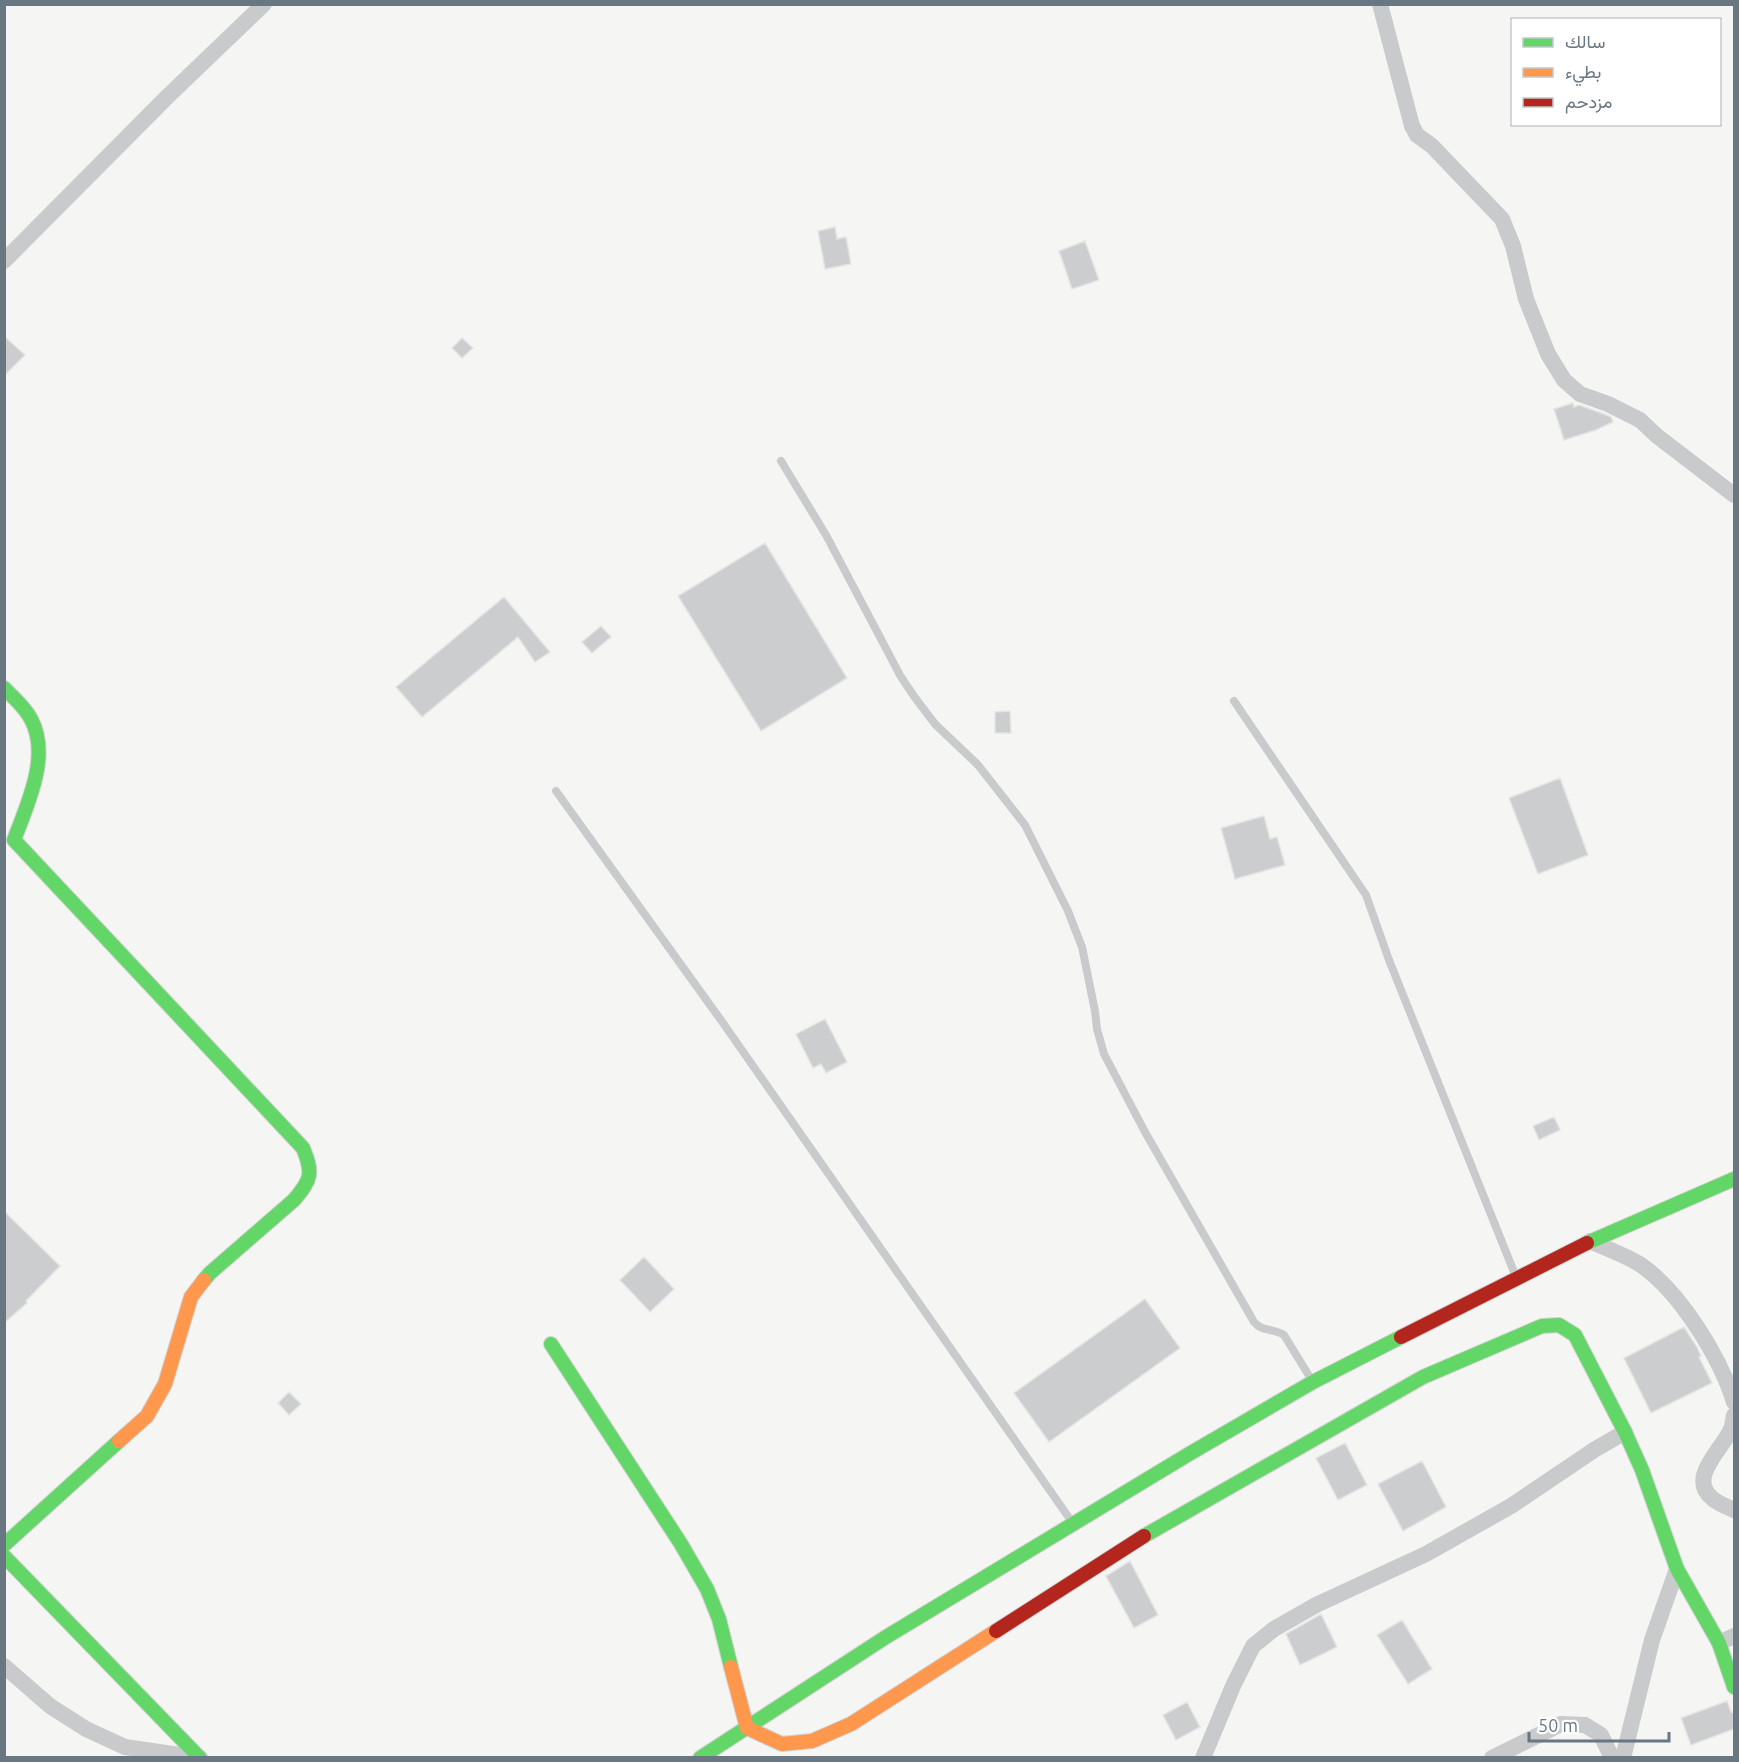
<svg xmlns="http://www.w3.org/2000/svg" width="1739" height="1762" font-family="Ubuntu,Vazirmatn,sans-serif">
	<rect width="100%" height="100%" fill="#f5f5f4"/>
	<path fill="#cccdce" stroke="#e4e4e4" stroke-width="1.5" d="M835,227L837,239L846,237L851,264L825,269L818,231Z
		M1085,241L1099,280L1072,289L1059,251Z
		M4,336L25,355L4,376Z
		M462,338L473,348L462,358L452,348Z
		M1573,403L1574,407L1579,405L1604,414L1611,417L1613,422L1596,430L1564,440L1554,409Z
		M765,543L847,678L761,731L678,596Z
		M504,597L550,652L535,662L518,637L422,717L396,687Z
		M601,626L611,637L592,653L582,642Z
		M1010,711L1011,733H995V712Z
		M1560,778L1588,855L1538,874L1509,798Z
		M1264,816L1270,839L1277,837L1285,865L1235,879L1221,828Z
		M825,1019L847,1062L826,1073L821,1064L813,1068L796,1034Z
		M1554,1117L1560,1130L1539,1140L1533,1126Z
		M4,1211L60,1266L26,1301L27,1303L4,1323Z
		M644,1257L674,1289L650,1312L620,1280Z
		M1145,1299L1180,1348L1049,1442L1014,1393Z
		M1684,1327L1697,1347L1701,1356L1699,1357L1712,1383L1651,1413L1624,1358Z
		M289,1392L301,1404L289,1415L278,1403Z
		M1345,1443L1367,1485L1338,1500L1316,1458Z
		M1422,1461L1446,1507L1403,1531L1378,1484Z
		M1130,1561L1158,1615L1134,1628L1106,1576Z
		M1321,1614L1337,1647L1300,1665L1286,1634Z
		M1402,1620L1432,1669L1408,1684L1377,1635Z
		M1727,1701L1731,1712L1734,1711V1729L1691,1745L1681,1718Z
		M1187,1702L1200,1727L1176,1740L1163,1715Z"/>
	<g fill="none" stroke-linecap="round" stroke-linejoin="round">
		<defs>
			<path id="fast" d="M4,688C14,698 25,707 31,719C51,756 27,805 14,840L303,1148C313,1173 312,1179 294,1200L210,1273L204,1280
				M1587,1243L1734,1179
				M551,1344L681,1544L707,1589L719,1619L731,1667
				M1144,1536L1423,1377L1542,1326L1559,1325L1575,1335L1625,1432L1642,1470L1677,1569L1719,1643L1734,1687
				M4,1545L119,1441
				M4,1556L200,1758
				M700,1758L886,1637L1189,1454L1313,1382L1401,1337"/>
			<path id="slow" d="M119,1441L147,1416L165,1384L191,1297L204,1280
				M731,1667L747,1728L782,1744L812,1741L851,1724L996,1631"/>
			<path id="jam" d="M1401,1337L1587,1243
				M996,1631L1144,1536"/>
		</defs>
		<use href="#fast" stroke="#d2d2d2" stroke-width="16"/>
		<use href="#slow" stroke="#d2d2d2" stroke-width="16"/>
		<use href="#jam" stroke="#d2d2d2" stroke-width="16"/>
		<path stroke="#c9cacb" stroke-width="8" d="M781,461L826,535L901,677L916,699L935,724L978,765L1025,825L1068,911L1082,947L1095,1011L1097,1029L1104,1054L1145,1132L1254,1322C1262,1332 1274,1328 1284,1335L1311,1379
			M1234,701L1366,895L1389,960L1516,1277
			M556,791L723,1023L1072,1522"/>
		<path stroke="#c9cacb" stroke-width="16" d="M1380,4L1412,126L1417,135L1432,146L1502,219L1513,246L1526,299L1548,354L1564,380L1580,394L1608,404L1640,420L1657,436L1734,495
			M4,261L167,97L264,4
			M1590,1241C1607,1249 1626,1255 1641,1265C1680,1292 1720,1357 1734,1402
			M1734,1415C1733,1419 1733,1425 1731,1429C1723,1449 1686,1478 1713,1499C1719,1504 1728,1507 1734,1510
			M1719,1643L1734,1636
			M4,1666L50,1706L86,1729L125,1747L200,1758
			M1203,1758L1233,1686L1253,1646L1274,1629L1316,1605L1426,1554L1511,1506L1594,1450L1625,1432
			M1492,1758L1561,1724L1585,1725L1601,1735L1612,1758
			M1623,1758L1652,1640L1677,1569"/>
		<use href="#fast" stroke="#63d668" stroke-width="14"/>
		<use href="#slow" stroke="#ff974d" stroke-width="14"/>
		<use href="#jam" stroke="#b3261e" stroke-width="14"/>
	</g>
	<rect width="1739" height="1762" fill="none" stroke="#687781" stroke-width="12"/>
	<rect x="1511" y="18" width="210" height="108" fill="#ffffff" stroke="#c3c9cd" stroke-width="1.5"/>
	<rect x="1523" y="38" width="30" height="9" fill="#63d668" stroke="#c3c9cd" stroke-width="1.5"/>
	<text x="1565" y="48" font-size="18" fill="#687781">سالك</text>
	<rect x="1523" y="68" width="30" height="9" fill="#ff974d" stroke="#c3c9cd" stroke-width="1.5"/>
	<text x="1565" y="78" font-size="18" fill="#687781">بطيء</text>
	<rect x="1523" y="98" width="30" height="9" fill="#b3261e" stroke="#c3c9cd" stroke-width="1.5"/>
	<text x="1565" y="108" font-size="18" fill="#687781">مزدحم</text>
	<path d="M1529 1732v9h140v-9" fill="none" stroke="#687781" stroke-width="3"/>
	<text x="1538" y="1732" font-size="18" fill="#687781" stroke="#ffffff" stroke-width="4.5" paint-order="stroke">50 m</text>
</svg>
